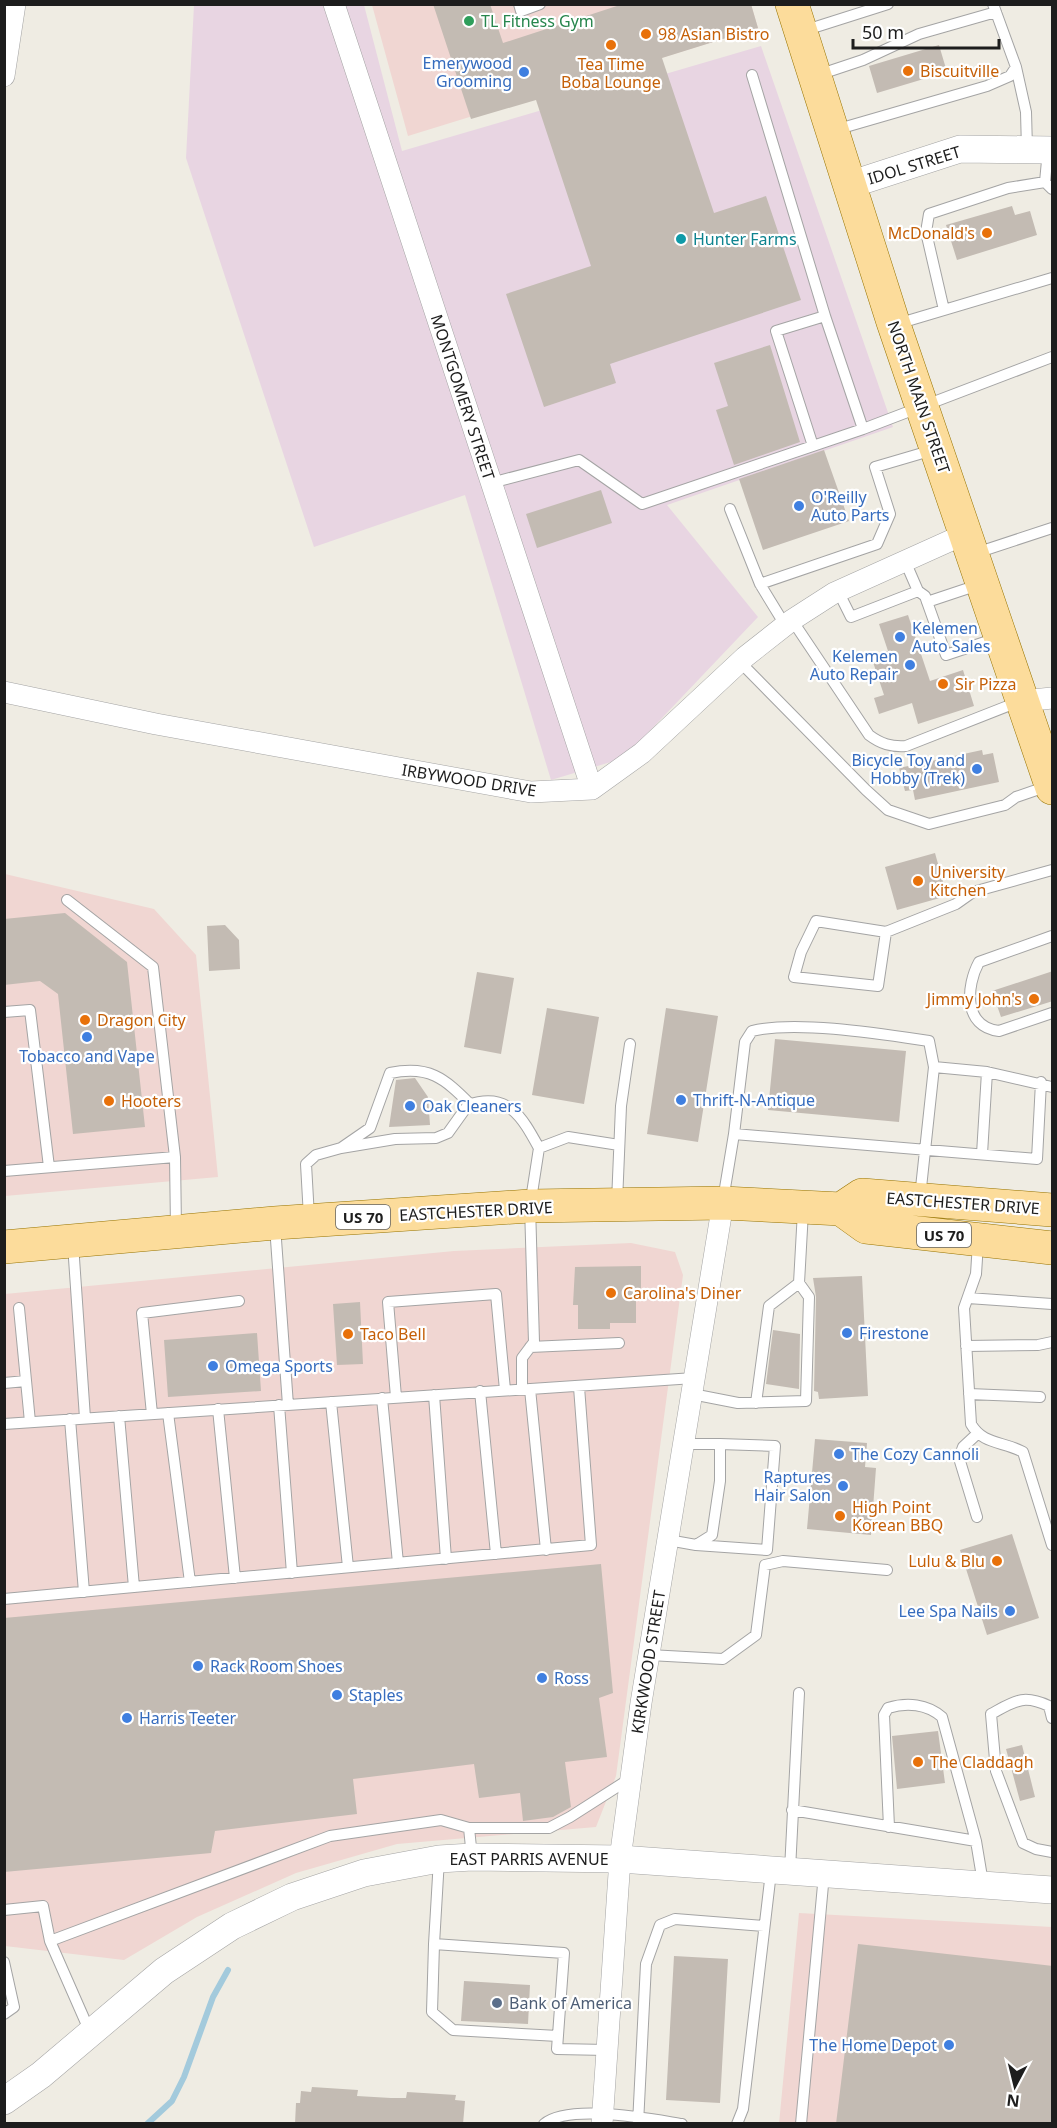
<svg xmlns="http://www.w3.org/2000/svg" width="1057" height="2128" font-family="'Noto Sans',sans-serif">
	<rect width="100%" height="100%" fill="#efece3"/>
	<path fill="#f0d6d2" d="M372,5H751L758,28L408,136Z
		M5,874L154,909L196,955L218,1177L5,1196Z
		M631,1243L675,1252L683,1275L616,1776L596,1827L397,1844L296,1873L197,1917L124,1960L5,1946V1294L454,1251Z
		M799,1913L1052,1927V2123L779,2124Z"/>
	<path fill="#e8d5e2" d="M194,5H364L402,151L761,46L893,427L667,505L758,617L624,758L551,780L465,495L314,547L186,158Z"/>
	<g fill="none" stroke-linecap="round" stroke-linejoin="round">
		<path stroke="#a3cadc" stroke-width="6" d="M147,2124L172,2101L184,2077L213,1997L228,1970"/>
	</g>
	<path fill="#c3bbb3" d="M433,4H490L503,43L623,4H751L758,28L662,58L714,213L766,196L801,300L610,364L616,383L544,407L506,294L591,266L536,100L471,119Z
		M939,45L947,72L877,93L869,66Z
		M1012,206L1015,215L1030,211L1037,235L957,260L946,225Z
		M770,345L800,442L734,465L716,410L728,406L714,363Z
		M824,450L849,521L763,550L739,479Z
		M601,490L612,523L537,548L526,514Z
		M908,615L930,681L963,670L974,706L918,724L912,703L879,714L874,698L884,695L871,656L888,651L879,624Z
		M982,750L983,755L993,753L999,782L915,800L913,790L905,791L899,768Z
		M935,853L947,896L897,910L885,867Z
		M65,913L127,962L145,1127L73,1134L58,994L40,981L4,985V919Z
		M225,925L239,940L240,969L209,971L207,926Z
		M1053,971V1001L1001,1017L992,991Z
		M477,972L514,978L501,1054L464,1047Z
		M547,1008L599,1017L584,1104L532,1095Z
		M666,1008L718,1016L698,1142L647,1134Z
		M775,1039L906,1051L899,1122L768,1110Z
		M415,1078L428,1097L430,1125L389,1127L396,1080Z
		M641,1266V1294H636V1323H610V1329H578V1305H573L575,1267Z
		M862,1276L868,1396L819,1399L818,1392L814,1391L816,1297L813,1278Z
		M360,1302L363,1364L337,1365L333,1304Z
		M773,1330L800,1334L799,1389L766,1384Z
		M257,1333L261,1391L168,1397L164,1340Z
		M815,1439L867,1443L865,1467L876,1468L871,1535L807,1529Z
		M1012,1534L1039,1618L987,1635L960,1550Z
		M601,1564L613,1693L599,1698L607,1757L565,1762L571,1807L553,1817L523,1821L520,1793L479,1798L474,1764L353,1779L357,1814L215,1831L211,1853L4,1872V1618Z
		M938,1731L945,1783L897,1789L892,1736Z
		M1022,1745L1035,1797L1020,1801L1006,1749Z
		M858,1944L1053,1966V2124H836Z
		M674,1956L728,1959L720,2103L666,2100Z
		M464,1981L530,1985L528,2024L461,2021Z
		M312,2087L358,2090L357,2096L391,2098H406L407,2092L456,2095L455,2100L465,2101L463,2124H295L296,2103H300L301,2091L311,2092Z"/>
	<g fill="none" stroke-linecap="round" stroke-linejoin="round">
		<defs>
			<path id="service" d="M519,4L521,11L540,4
				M803,31L888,4
				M1016,67L1026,112L1027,149
				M752,75L825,316
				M818,75L863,60L919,34L996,12
				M835,130L987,86L1010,76L1016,67L993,4
				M1045,182L1048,150
				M944,310L926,232L929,214L1008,188L1045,182L1052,189
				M897,324L1052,278
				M813,446L776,331L825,316L863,429
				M491,483L579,460L642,504L863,429L1052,357
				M730,509L760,584L785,625
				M976,553L1052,528
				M905,561L918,591
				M760,584L877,544L890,514L875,467L933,450
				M838,591L851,617L918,591L925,596L946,655L997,638
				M927,602L978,585
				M792,620L869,735C881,744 891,747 906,746L1018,702
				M740,662L866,790L888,810L929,824L1005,805L1016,797L1048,786
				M67,900L153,967L175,1157L176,1228
				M886,932L878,986L794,977L801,952L816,921L886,932L956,904L973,892L1052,870
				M1052,936L979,962C966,986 963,1027 999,1031L1052,1013
				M4,1012L30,1010L49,1167
				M470,1104C444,1078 429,1065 390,1073L370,1128L341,1148L395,1139L436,1138L448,1133L468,1105C508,1091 522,1117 539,1148
				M734,1134L745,1042L752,1031C796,1020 882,1034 929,1041L934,1067
				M982,1154L987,1072
				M4,1171L175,1157
				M920,1197L934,1067L987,1072L1052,1087
				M723,1200L734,1134L1037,1159L1041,1082
				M617,1202L621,1106L630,1044
				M309,1217L306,1164L316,1155L341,1148
				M275,1226L288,1405
				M978,1243L976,1274L964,1308L971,1424C983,1445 1003,1441 1023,1452L1052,1545
				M73,1244L85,1418
				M968,1298L1052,1304
				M19,1308L30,1422
				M966,1346L1038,1345L1052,1342
				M530,1347L619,1343
				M4,1383L26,1381
				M522,1389V1358L534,1342L530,1206L539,1148L568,1137L619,1145
				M530,1389L546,1550
				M480,1391L496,1554
				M692,1394L738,1403L806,1401L809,1297L799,1283L803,1211
				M969,1394L1040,1397
				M434,1395L446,1559
				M396,1397L388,1302L496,1294L505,1390
				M382,1398L398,1563
				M331,1402L348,1567
				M756,1403L769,1306L799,1283
				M279,1405L292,1573
				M218,1409L235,1578
				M168,1413L190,1582
				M152,1414L142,1313L239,1301
				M119,1416L134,1587
				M70,1419L84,1592
				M4,1424L694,1378
				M977,1434L963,1447L959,1458L977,1517
				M668,1540L696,1545L712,1535L720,1481V1444H683
				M696,1545L767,1550L775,1446L720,1444
				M4,1599L591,1545L579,1387
				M649,1655L723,1659L756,1635L765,1565L783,1561L887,1570
				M1052,1718L1049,1706C1023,1694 1015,1701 991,1714L996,1771L1023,1843L1036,1849L1052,1852
				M792,1810L976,1841
				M889,1827L884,1715L888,1708C907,1702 927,1704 942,1717L976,1841L983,1883
				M472,1857L469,1828H549L570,1817L631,1778
				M439,1859L434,1944L564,1953L557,2049L607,2050
				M790,1870L799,1693
				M4,1910L43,1906L50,1941
				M434,1944L432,2012L453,2030L558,2036
				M4,1962L14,2007L4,2014
				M90,2032L50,1941L330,1836L441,1820L469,1828
				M544,2124C569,2103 650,2119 682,2124
				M638,2124L646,1964L660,1925L675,1919L764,1926
				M737,2124L743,2109L771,1872
				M801,2124L824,1874"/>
			<path id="minor" d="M334,4L592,789
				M4,76L15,4
				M4,692L156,724L531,792L592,789L642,753L745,657L792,620L834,593L965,534
				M1023,701L1052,698
				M602,2124L620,1859L641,1703L723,1203"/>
			<path id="tertiary" d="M849,185L960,149L1052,150
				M4,2101L41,2075L164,1971L232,1926L292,1897L364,1873L439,1859L472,1857L620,1859L1052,1890"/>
			<path id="primary" d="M792,4L893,322L1052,788
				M841,1209L862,1195L1052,1210
				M4,1247L275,1223L530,1206L723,1203L841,1209L866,1227L1052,1248"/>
		</defs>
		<use href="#service" stroke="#a4a4a4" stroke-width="12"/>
		<use href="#minor" stroke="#a4a4a4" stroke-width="22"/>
		<use href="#tertiary" stroke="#a4a4a4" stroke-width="28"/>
		<use href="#primary" stroke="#977400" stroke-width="34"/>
		<use href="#service" stroke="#fff" stroke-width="10"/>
		<use href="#minor" stroke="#fff" stroke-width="21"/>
		<use href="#tertiary" stroke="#fff" stroke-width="27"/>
		<use href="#primary" stroke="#fcdc9b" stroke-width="33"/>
	</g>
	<circle fill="#2e9e5b" stroke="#fff" stroke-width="2" cx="469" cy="21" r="6"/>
	<g fill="#e8710a" stroke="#fff" stroke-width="2">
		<circle cx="646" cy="34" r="6"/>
		<circle cx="611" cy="45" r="6"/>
		<circle cx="908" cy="71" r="6"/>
		<circle cx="987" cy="233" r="6"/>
		<circle cx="943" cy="684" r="6"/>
		<circle cx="918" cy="881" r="6"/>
		<circle cx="1034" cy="999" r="6"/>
		<circle cx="85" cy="1020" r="6"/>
		<circle cx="109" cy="1101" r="6"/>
		<circle cx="611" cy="1293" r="6"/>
		<circle cx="348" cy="1334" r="6"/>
		<circle cx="840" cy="1516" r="6"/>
		<circle cx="997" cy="1561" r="6"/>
		<circle cx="918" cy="1762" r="6"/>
	</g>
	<g fill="#3f7fe0" stroke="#fff" stroke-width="2">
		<circle cx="524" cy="72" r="6"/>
		<circle cx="799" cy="506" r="6"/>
		<circle cx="900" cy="637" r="6"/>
		<circle cx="910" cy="665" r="6"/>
		<circle cx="977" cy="769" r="6"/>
		<circle cx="87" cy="1037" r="6"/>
		<circle cx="681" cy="1100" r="6"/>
		<circle cx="410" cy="1106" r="6"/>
		<circle cx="847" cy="1333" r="6"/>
		<circle cx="213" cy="1366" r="6"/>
		<circle cx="839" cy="1454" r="6"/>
		<circle cx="843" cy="1486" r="6"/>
		<circle cx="1010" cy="1611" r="6"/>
		<circle cx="198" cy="1666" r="6"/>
		<circle cx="542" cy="1678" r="6"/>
		<circle cx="337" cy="1695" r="6"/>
		<circle cx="127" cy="1718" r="6"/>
		<circle cx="949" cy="2045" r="6"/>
	</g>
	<circle fill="#0f9aa8" stroke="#fff" stroke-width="2" cx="681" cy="239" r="6"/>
	<circle fill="#5c6f8a" stroke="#fff" stroke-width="2" cx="497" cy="2003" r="6"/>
	<g text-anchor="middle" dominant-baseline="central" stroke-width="4.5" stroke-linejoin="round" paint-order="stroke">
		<g fill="#fff" stroke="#616161" stroke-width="1.5">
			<rect x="336" y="1205" width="54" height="24" rx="4.5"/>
			<rect x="917" y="1223" width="54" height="24" rx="4.5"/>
		</g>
		<g font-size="15" font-weight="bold" fill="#1d1d1d">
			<text x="363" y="1217">US 70</text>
			<text x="944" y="1235">US 70</text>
		</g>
		<g font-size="16" fill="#27864d" stroke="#fff" text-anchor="start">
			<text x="481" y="21">TL Fitness Gym</text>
		</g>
		<g font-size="16" fill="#c56008" stroke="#fff" text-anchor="start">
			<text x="658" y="34">98 Asian Bistro</text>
			<text x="611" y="64" text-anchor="middle">Tea Time<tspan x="611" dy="18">Boba Lounge</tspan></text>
			<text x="920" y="71">Biscuitville</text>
			<text x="975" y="233" text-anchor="end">McDonald's</text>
			<text x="955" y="684">Sir Pizza</text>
			<text x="930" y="872">University<tspan x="930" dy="18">Kitchen</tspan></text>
			<text x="1022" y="999" text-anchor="end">Jimmy John's</text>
			<text x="97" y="1020">Dragon City</text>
			<text x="121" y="1101">Hooters</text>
			<text x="623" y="1293">Carolina's Diner</text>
			<text x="360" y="1334">Taco Bell</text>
			<text x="852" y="1507">High Point<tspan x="852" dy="18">Korean BBQ</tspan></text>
			<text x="985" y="1561" text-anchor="end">Lulu &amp; Blu</text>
			<text x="930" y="1762">The Claddagh</text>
		</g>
		<g font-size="16" fill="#366cbe" stroke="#fff" text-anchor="start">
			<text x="512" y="63" text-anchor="end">Emerywood<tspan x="512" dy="18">Grooming</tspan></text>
			<text x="811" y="497">O'Reilly<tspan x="811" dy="18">Auto Parts</tspan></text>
			<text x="912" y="628">Kelemen<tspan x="912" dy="18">Auto Sales</tspan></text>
			<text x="898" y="656" text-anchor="end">Kelemen<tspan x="898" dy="18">Auto Repair</tspan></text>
			<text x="965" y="760" text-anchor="end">Bicycle Toy and<tspan x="965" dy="18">Hobby (Trek)</tspan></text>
			<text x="87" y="1056" text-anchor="middle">Tobacco and Vape</text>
			<text x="693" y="1100">Thrift-N-Antique</text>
			<text x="422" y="1106">Oak Cleaners</text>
			<text x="859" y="1333">Firestone</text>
			<text x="225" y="1366">Omega Sports</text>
			<text x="851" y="1454">The Cozy Cannoli</text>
			<text x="831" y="1477" text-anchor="end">Raptures<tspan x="831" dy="18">Hair Salon</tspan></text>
			<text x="998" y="1611" text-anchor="end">Lee Spa Nails</text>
			<text x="210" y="1666">Rack Room Shoes</text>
			<text x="554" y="1678">Ross</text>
			<text x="349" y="1695">Staples</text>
			<text x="139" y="1718">Harris Teeter</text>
			<text x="937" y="2045" text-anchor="end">The Home Depot</text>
		</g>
		<g font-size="16" fill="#1d1d1d" stroke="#fff">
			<text transform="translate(914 165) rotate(-17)">IDOL STREET</text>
			<text transform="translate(463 397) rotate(72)">MONTGOMERY STREET</text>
			<text transform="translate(919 397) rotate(71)">NORTH MAIN STREET</text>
			<text transform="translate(469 780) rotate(9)">IRBYWOOD DRIVE</text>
			<text transform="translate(963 1203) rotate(4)">EASTCHESTER DRIVE</text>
			<text transform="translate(476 1211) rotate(-3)">EASTCHESTER DRIVE</text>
			<text transform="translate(648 1662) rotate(-81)">KIRKWOOD STREET</text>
			<text x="529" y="1859">EAST PARRIS AVENUE</text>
		</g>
		<g font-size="16" fill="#0d838f" stroke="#fff" text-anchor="start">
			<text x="693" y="239">Hunter Farms</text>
		</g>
		<g font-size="16" fill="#4e5e75" stroke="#fff" text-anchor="start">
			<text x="509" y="2003">Bank of America</text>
		</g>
	</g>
	<rect width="1057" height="2128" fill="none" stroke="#1d1d1d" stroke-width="12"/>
	<g transform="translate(1015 2086) rotate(187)" stroke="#ffffff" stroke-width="4.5" paint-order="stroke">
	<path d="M0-4.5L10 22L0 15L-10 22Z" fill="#1d1d1d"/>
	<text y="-9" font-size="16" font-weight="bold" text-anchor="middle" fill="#1d1d1d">N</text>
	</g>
	<path d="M853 39v9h146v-9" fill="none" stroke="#1d1d1d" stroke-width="3"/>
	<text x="862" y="39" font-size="18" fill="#1d1d1d" stroke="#ffffff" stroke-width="4.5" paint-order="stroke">50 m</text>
</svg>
